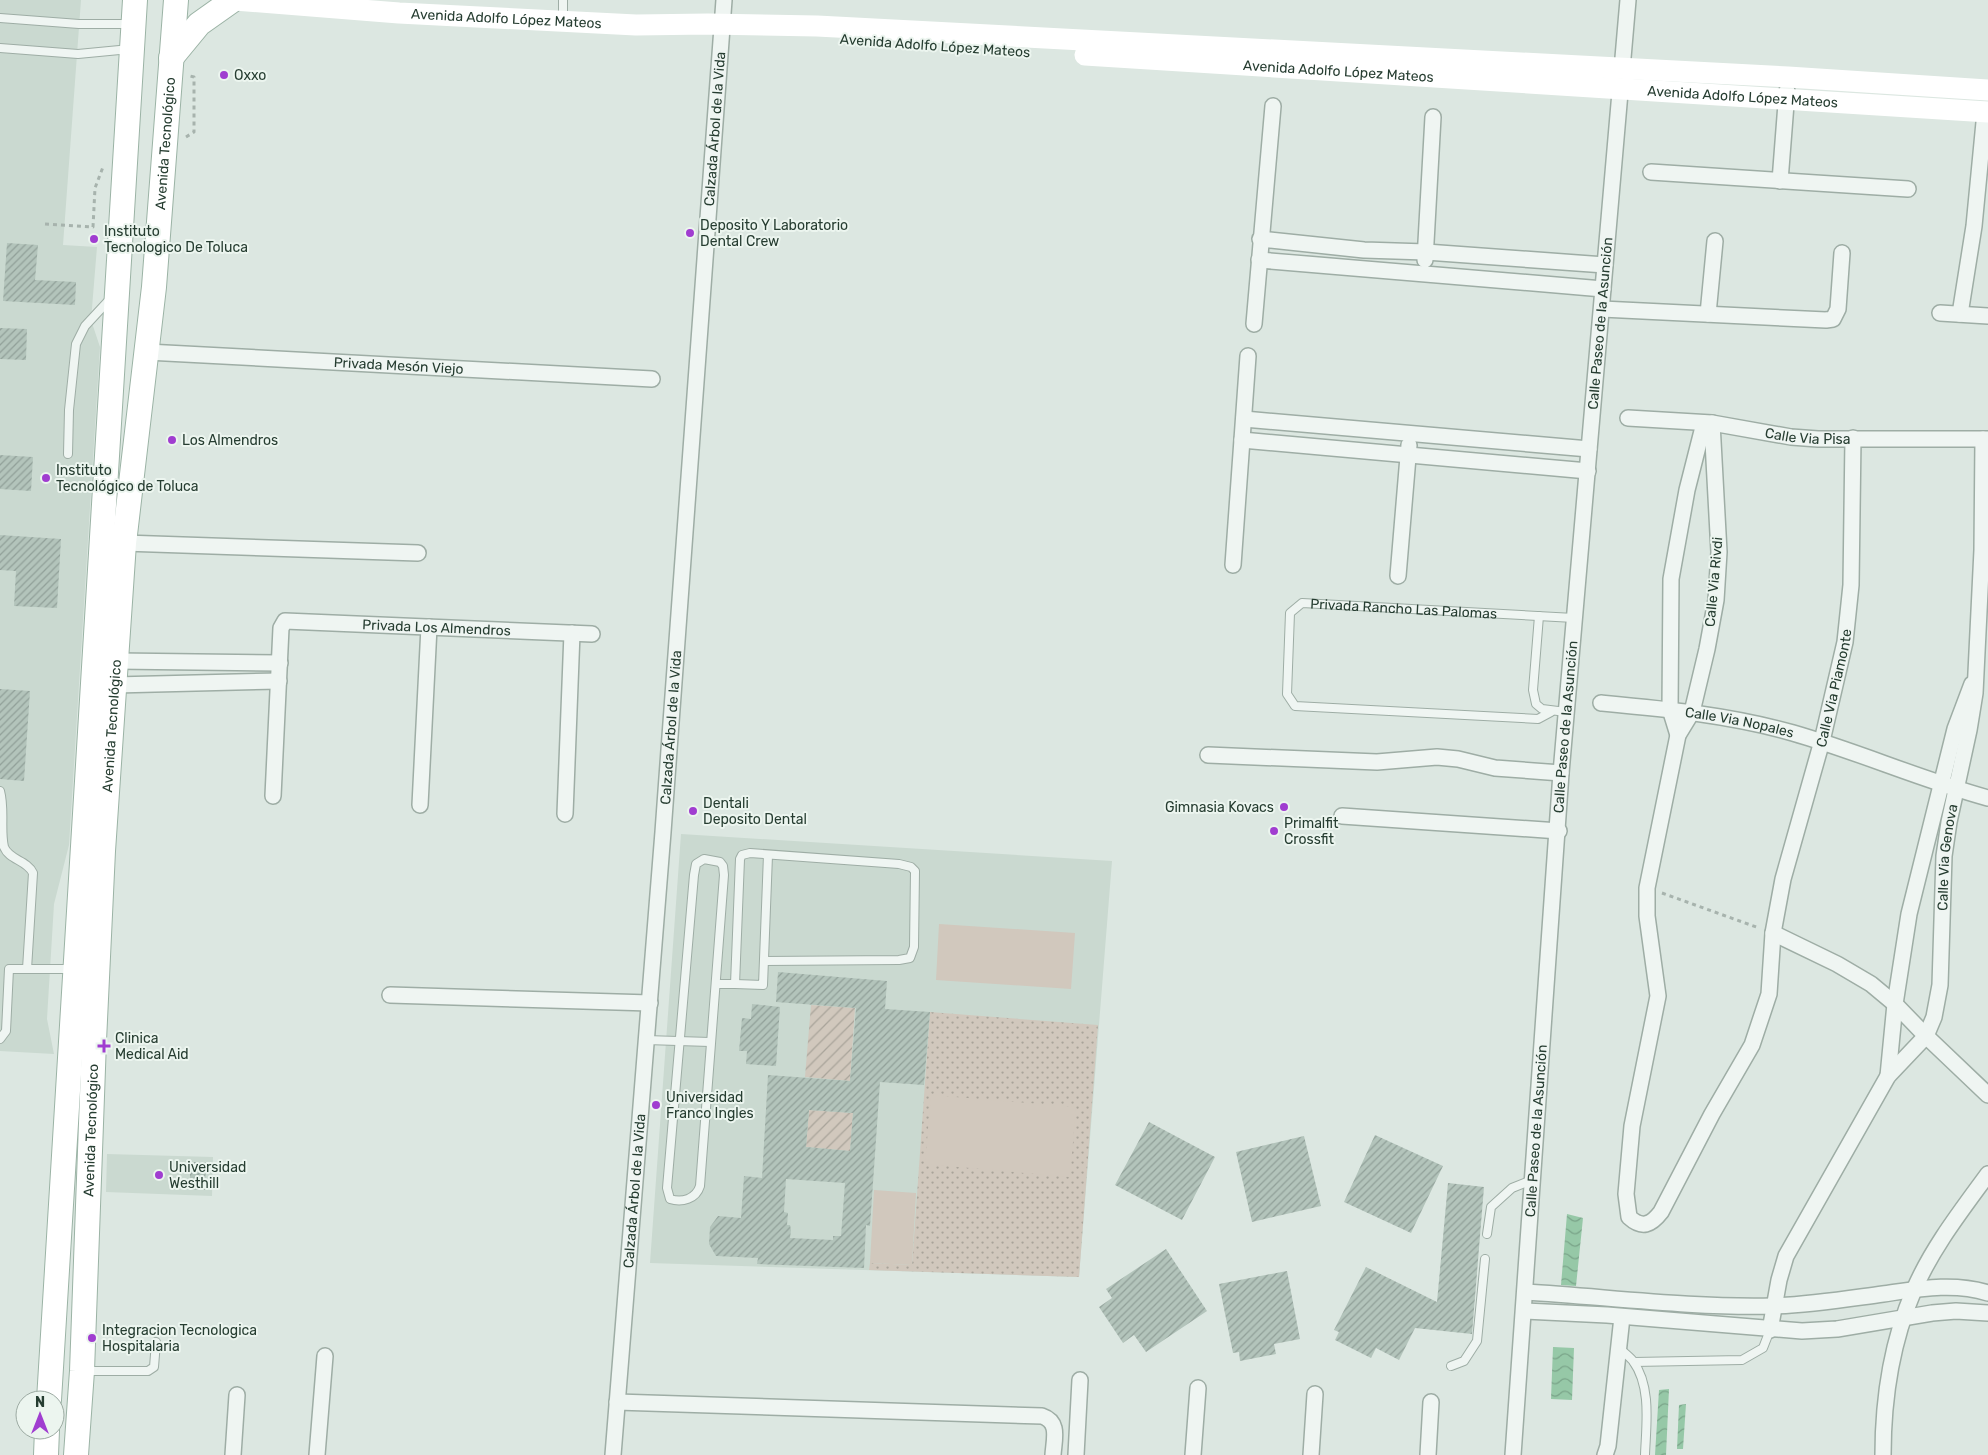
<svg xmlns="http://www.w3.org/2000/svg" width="1988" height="1455" font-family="Rubik,sans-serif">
	<defs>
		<pattern id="grass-dots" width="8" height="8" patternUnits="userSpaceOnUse" patternTransform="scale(1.25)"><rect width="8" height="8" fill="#d1c8bd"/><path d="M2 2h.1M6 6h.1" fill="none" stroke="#a9a49a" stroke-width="1.8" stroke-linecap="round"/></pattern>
		<pattern id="garden-furrows" width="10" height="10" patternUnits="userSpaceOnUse" patternTransform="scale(1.25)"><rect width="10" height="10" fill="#d1c8bd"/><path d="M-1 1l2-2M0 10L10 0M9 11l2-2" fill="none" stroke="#a9a49a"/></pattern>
		<pattern id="water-waves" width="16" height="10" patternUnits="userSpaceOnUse" patternTransform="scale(1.25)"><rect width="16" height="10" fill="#96c8a7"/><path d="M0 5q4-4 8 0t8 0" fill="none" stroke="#7aa489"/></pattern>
		<pattern id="building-hatch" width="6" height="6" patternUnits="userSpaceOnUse" patternTransform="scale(1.25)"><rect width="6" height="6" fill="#b3c4bb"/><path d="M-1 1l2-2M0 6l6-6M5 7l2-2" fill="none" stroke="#91a099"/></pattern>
	</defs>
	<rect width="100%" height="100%" fill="#dce7e1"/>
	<path fill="#cad9d0" d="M0,0H81L63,245L97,247L91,320L100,347L69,845L54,904L47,1019L54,1054L0,1051Z
		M681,834L1112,861L1079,1277L650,1263Z
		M107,1154L213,1157L212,1196L106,1192Z"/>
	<path fill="url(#grass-dots)" d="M930,1012L1098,1025L1079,1277L869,1270L870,1263L912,1265Z"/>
	<path fill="#d1c8bd" d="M939,924L1075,933L1071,989L936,980Z
		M931,1095L1076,1107L1070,1177L925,1164Z
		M874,1190L916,1193L912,1265L870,1263Z"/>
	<path fill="url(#garden-furrows)" d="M811,1005L855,1008L850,1081L805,1077Z
		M809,1110L853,1113L850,1151L806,1147Z"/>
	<path fill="url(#water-waves)" d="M1567,1214L1583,1218L1576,1286L1561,1285Z
		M1553,1347L1574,1348L1572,1400L1551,1399Z
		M1669,1389L1666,1455H1655L1659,1390Z
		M1686,1404L1683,1449H1677L1679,1405Z"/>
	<path fill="url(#building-hatch)" fill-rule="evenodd" d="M7,243L38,245L35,280L76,282L75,305L3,301Z
		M0,328L27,329L26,360L0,359Z
		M0,455L33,457L31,491L0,489Z
		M0,535L61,539L57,608L14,606L16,571L0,570Z
		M0,689L30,691L24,781L0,779Z
		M778,972L887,981L885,1009L930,1012L924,1085L880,1082L870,1226L866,1225L864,1268L757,1264L758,1258L716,1256L709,1244L710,1227L718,1216L741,1218L744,1176L762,1178L768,1075L850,1081L856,1008L776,1002ZM809,1110L853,1113L850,1151L806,1147ZM786,1179L845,1183L841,1236H833V1240L790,1238L791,1230L790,1225H787L788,1213L784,1212Z
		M752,1004L780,1007L776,1066L746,1064L747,1051H739L742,1018L751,1019Z
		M1149,1122L1215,1157L1182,1220L1115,1185Z
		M1375,1135L1443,1166L1411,1233L1344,1202Z
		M1304,1136L1321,1206L1252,1222L1236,1152Z
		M190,1162H206L205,1190H190Z
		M1448,1183L1484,1187L1472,1334L1415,1328L1399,1360L1376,1348L1371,1358L1335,1340L1339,1332L1334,1330L1366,1267L1437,1302Z
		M1166,1249L1207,1311L1146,1352L1134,1335L1123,1343L1099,1307L1112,1298L1106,1289Z
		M1287,1271L1300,1339L1274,1344L1276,1354L1240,1361L1239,1352L1233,1353L1219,1284Z"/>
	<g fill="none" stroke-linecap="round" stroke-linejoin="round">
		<defs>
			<g id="lane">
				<path d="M563,0V19"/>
				<path d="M0,18L79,24H131"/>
				<path d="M0,48L78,54L130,49"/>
				<path d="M68,454L69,410L76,344L85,326L111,298"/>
				<path d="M1539,616L1533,690L1536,704L1542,709L1566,712"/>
				<path id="s1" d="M1551,712L1538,719L1295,706L1287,694L1290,613L1302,603L1574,618"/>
				<path d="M0,791C5,809 0,830 4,847C9,860 27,860 33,873L27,969"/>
				<path d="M704,859L720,862L723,866L724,875L700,1186C696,1199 682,1203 670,1199L667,1188L694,875L696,864Z"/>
				<path d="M716,984H735L740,859L742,855L750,853L899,864L911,867L915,871L914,947L910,958L899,960L764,961"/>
				<path d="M735,984L763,985L768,855"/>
				<path d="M0,1039L6,1031L9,969H74"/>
				<path d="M646,1040L710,1042"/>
				<path d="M1487,1234L1491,1207L1512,1188L1532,1180"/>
				<path d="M1619,1348C1623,1352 1629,1356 1633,1361C1652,1387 1646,1426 1645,1455"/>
				<path d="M1634,1362L1742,1360L1763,1348L1770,1330"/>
				<path d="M1451,1366L1464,1361L1477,1341L1485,1259"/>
				<path d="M84,1371H148L154,1367L156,1342"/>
			</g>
			<g id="street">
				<path d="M1651,172L1908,189"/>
				<path d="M1780,181L1787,91"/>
				<path d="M1260,239L1364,250L1426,252L1605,265"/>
				<path d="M1259,260L1603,289"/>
				<path d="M1425,260L1433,117"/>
				<path d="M1602,309L1826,320L1833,319L1838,309L1842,253"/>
				<path d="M1940,313L1988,316"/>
				<path d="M1708,314L1715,241"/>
				<path d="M1960,314L1974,226L1985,112"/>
				<path d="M1254,324L1273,106"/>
				<path id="s2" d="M147,352L652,379"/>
				<path id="s3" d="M1628,418L1712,423L1791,437L1818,439H1988"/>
				<path d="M1244,419L1589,449"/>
				<path id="s4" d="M1712,423L1719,552L1716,600L1707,649L1692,712L1678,735L1647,888V916L1658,996L1632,1126L1626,1194L1629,1217C1642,1229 1651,1225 1661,1212L1712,1114L1752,1045L1769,994L1773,933L1783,879L1822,741L1845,642L1851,585L1853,438"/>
				<path d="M1242,440L1588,471"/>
				<path d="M124,543L418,553"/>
				<path d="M1233,565L1248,356"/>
				<path d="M1398,576L1409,445"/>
				<path d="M117,661L280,663"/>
				<path d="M115,685L279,681"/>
				<path id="s5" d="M1601,703C1665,709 1730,715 1793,733C1859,752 1922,780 1988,798"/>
				<path d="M1678,735L1670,709L1671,579L1687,490L1704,423"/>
				<path d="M1208,755L1377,762L1437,757L1458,759L1495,768L1561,773"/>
				<path id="s6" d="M273,796L281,628L285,621L592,634"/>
				<path d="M420,805L429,627"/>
				<path d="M565,814L572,633"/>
				<path d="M1342,816L1559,831"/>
				<path d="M1773,933L1837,964L1871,984L1895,1004L1926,1036L1988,1095"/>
				<path d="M390,995L650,1003"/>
				<path d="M1888,1076L1895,1004L1909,914L1955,729L1972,684"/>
				<path d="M1526,1292C1608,1297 1691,1308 1773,1306C1810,1305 1846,1299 1883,1294C1918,1289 1953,1282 1988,1293"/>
				<path d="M1525,1311L1607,1315L1802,1331L1837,1329L1932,1313L1956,1311L1988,1313"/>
				<path id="s7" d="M1770,1330L1779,1280L1786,1256L1888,1076L1926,1036L1934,1017L1940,985L1944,856L1949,822L1969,730L1975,693L1982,550L1983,439"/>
				<path d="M617,1402L1042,1416C1060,1422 1054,1439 1053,1455"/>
				<path d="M233,1455L237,1395"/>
				<path d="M317,1455L325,1356"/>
				<path id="s8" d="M613,1455L663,832L724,0"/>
				<path d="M1076,1455L1080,1380"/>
				<path d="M1193,1455L1198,1388"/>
				<path d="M1311,1455L1315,1394"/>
				<path d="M1428,1455L1431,1402"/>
				<path id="s9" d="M1513,1455L1561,773L1628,0"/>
				<path d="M1605,1455L1608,1446L1622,1317"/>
				<path d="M1883,1455C1883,1400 1892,1341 1914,1290C1932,1248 1961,1211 1988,1174"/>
			</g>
			<g id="primary">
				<path d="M171,58L199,24L233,0"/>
				<path d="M49,1400L135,0"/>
				<path d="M46,1455L47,1430"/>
				<path id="s12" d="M76,1455L82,1371L94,1041L103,851L124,543L154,287L176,0"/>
			</g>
		</defs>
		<use href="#lane" stroke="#9eada5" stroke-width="10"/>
		<use href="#street" stroke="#9eada5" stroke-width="18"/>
		<use href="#primary" stroke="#9bb3a5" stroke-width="26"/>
		<path stroke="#a7b3ad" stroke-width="3" stroke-dasharray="4 4" stroke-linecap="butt" d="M186,137L194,132V77L190,76
			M45,224L93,227L95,188L103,167
			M1662,893L1759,928"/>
		<use href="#lane" stroke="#eff5f2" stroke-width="8"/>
		<use href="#street" stroke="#eff5f2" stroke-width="15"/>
		<g stroke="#fff" stroke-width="21">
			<path id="s10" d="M235,0L399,13L636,25L708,24L817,26L1788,77L1988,90"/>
			<path id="s11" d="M1085,55L1988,112"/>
		</g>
		<use href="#primary" stroke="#fff" stroke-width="24"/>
	</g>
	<g fill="#a03dd0" stroke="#ecf5ef" stroke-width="2">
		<circle cx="224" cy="75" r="5"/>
		<circle cx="690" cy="233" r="5"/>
		<circle cx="94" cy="239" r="5"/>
		<circle cx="172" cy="440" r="5"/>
		<circle cx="46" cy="478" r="5"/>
		<circle cx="1284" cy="807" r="5"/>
		<circle cx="693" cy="811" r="5"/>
		<circle cx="1274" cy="831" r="5"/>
		<path d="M101.5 1038.5h5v5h5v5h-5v5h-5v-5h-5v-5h5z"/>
		<circle cx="656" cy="1105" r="5"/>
		<circle cx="159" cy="1175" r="5"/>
		<circle cx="92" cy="1338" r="5"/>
	</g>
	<g text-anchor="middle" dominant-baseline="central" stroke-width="4" stroke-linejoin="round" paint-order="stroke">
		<g font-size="14" fill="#263d31" stroke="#ecf5ef">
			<text stroke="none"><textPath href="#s10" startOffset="272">Avenida Adolfo López Mateos</textPath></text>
			<text transform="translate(935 46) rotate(4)">Avenida Adolfo López Mateos</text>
			<text stroke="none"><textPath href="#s11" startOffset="254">Avenida Adolfo López Mateos</textPath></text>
			<text stroke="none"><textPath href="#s11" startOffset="659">Avenida Adolfo López Mateos</textPath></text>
			<text stroke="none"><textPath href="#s8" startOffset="1330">Calzada Árbol de la Vida</textPath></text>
			<text stroke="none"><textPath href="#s12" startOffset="1315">Avenida Tecnológico</textPath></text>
			<text stroke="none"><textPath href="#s9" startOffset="1135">Calle Paseo de la Asunción</textPath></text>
			<text stroke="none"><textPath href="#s2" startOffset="252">Privada Mesón Viejo</textPath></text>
			<text stroke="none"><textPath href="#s3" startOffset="181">Calle Via Pisa</textPath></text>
			<text transform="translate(1714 582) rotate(-85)">Calle Via Rivdi</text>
			<text stroke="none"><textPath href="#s1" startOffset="471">Privada Rancho Las Palomas</textPath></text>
			<text stroke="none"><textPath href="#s6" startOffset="328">Privada Los Almendros</textPath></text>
			<text stroke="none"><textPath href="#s4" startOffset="1404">Calle Via Piamonte</textPath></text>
			<text stroke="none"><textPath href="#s5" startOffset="140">Calle Via Nopales</textPath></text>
			<text stroke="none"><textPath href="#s12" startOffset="730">Avenida Tecnológico</textPath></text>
			<text stroke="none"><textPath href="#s9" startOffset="730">Calle Paseo de la Asunción</textPath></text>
			<text stroke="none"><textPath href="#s8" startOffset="730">Calzada Árbol de la Vida</textPath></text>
			<text stroke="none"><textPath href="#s7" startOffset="519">Calle Via Genova</textPath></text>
			<text stroke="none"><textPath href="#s12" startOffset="325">Avenida Tecnológico</textPath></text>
			<text stroke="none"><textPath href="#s9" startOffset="325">Calle Paseo de la Asunción</textPath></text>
			<text stroke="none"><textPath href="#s8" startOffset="265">Calzada Árbol de la Vida</textPath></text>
		</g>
		<g font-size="14" fill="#263d31" stroke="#ecf5ef" text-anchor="start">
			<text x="234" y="75">Oxxo</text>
			<text x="700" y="225">Deposito Y Laboratorio<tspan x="700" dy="16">Dental Crew</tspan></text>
			<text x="104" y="231">Instituto<tspan x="104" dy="16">Tecnologico De Toluca</tspan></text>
			<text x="182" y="440">Los Almendros</text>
			<text x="56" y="470">Instituto<tspan x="56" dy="16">Tecnológico de Toluca</tspan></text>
			<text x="703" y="803">Dentali<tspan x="703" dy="16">Deposito Dental</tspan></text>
			<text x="1274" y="807" text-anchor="end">Gimnasia Kovacs</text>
			<text x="1284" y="823">Primalfit<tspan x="1284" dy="16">Crossfit</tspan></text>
			<text x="115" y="1038">Clinica<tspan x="115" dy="16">Medical Aid</tspan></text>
			<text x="666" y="1097">Universidad<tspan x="666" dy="16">Franco Ingles</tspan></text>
			<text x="169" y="1167">Universidad<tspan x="169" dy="16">Westhill</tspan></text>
			<text x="102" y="1330">Integracion Tecnologica<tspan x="102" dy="16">Hospitalaria</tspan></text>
		</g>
	</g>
	<g transform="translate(40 1415)"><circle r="24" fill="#ecf5ef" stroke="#9daba3"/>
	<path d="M0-4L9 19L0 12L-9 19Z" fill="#a03dd0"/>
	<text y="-8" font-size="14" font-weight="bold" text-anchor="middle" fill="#263d31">N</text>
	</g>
</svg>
